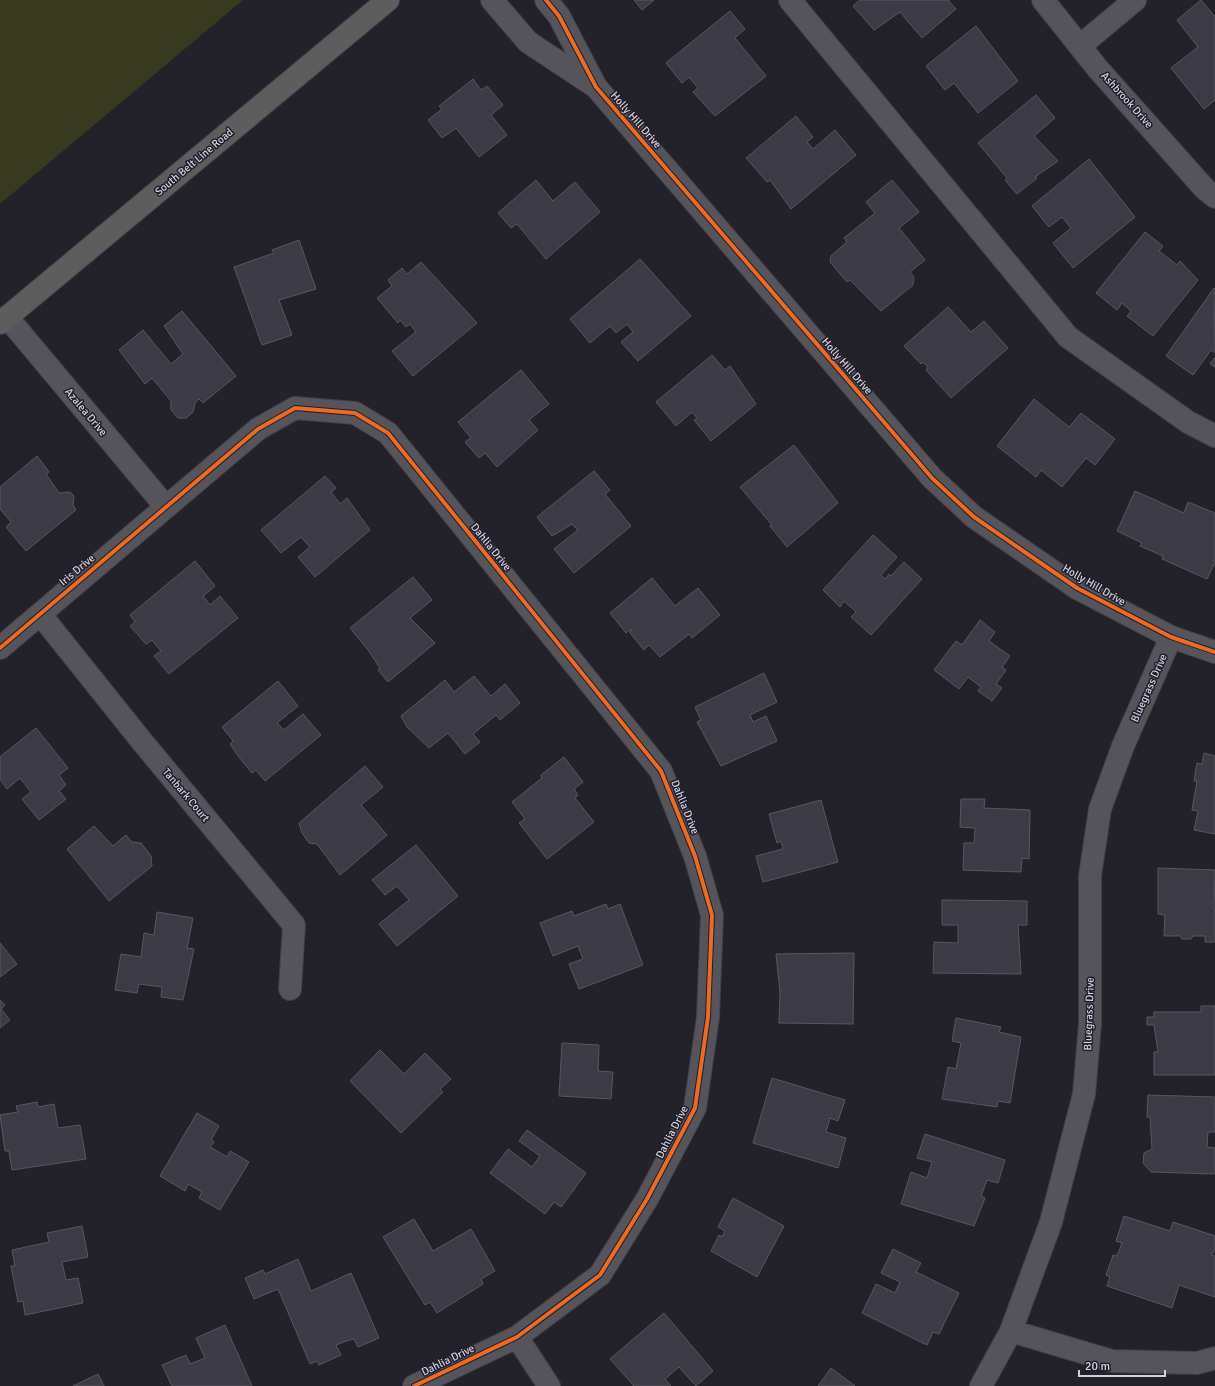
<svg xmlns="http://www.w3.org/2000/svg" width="1215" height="1386" font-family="Signika,sans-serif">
	<rect width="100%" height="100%" fill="#23222a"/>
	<path fill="#373a1e" d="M0,0H243L0,204Z"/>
	<path fill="#3c3a45" stroke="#58575e" d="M634,0H654L642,10Z
		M860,0H948L956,9L922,38L900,12L874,30L853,6Z
		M1201,0L1215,17V100L1204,109L1171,68L1198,47L1177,20Z
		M730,11L745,29L735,38L766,76L715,116L693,92L698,88L689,77L682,83L666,63Z
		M976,26L1018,81L978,113L954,83L945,90L926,66Z
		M473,79L481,90L487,86L503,105L491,115L507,135L479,157L456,128L442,138L428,120L442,109L439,106Z
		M1036,95L1055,118L1034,136L1058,161L1035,177L1037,178L1017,194L1005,180L1007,178L978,143Z
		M796,116L813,137L807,142L813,149L835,130L856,155L791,209L770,180L767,182L746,158Z
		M1089,159L1135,217L1073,268L1053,243L1071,228L1062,217L1049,227L1032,206Z
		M536,180L553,201L575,182L600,212L546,259L517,224L511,228L498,213Z
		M892,180L919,212L899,228L925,260L910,272L914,277L913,285L881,311L850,280L847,282L830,262L831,256L847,242L844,238L875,213L866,202Z
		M1145,232L1163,246L1159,251L1177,265L1180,261L1198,280L1153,336L1127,316L1131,311L1122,303L1117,310L1096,293Z
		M299,240L316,289L279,300L292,335L262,345L234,267L274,253L272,250Z
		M640,259L691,316L638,361L621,342L633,332L627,324L616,333L610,326L590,343L570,319Z
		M421,262L477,323L413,376L392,351L416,332L410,324L406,327L400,320L398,323L377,298L392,286L388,280L402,268L407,274Z
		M1214,288L1215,353L1211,350L1193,375L1166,356Z
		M948,307L971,332L984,321L1008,348L951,398L926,370L928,367L923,362L921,364L904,346Z
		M182,311L236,376L203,403L199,399L195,403L193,412L186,418H178L171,410V401L152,378L145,384L119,350L143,330L171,364L183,354L164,326Z
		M712,355L725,370L730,366L756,404L711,441L694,420L697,418L692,412L676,426L656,402Z
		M1215,357V367L1210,364Z
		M521,370L549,404L529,420L538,430L497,467L485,453L479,458L465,442L471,438L458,422Z
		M1034,399L1069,427L1081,413L1115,439L1095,465L1086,458L1062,487L1041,470L1036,477L997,446Z
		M794,445L838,503L787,547L770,526L772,525L740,487Z
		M37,456L49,472L46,474L59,493L70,492L74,496L73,505L76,510L26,551L6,527L11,522L0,509V487Z
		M594,471L610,490L605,494L631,526L574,573L554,549L578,530L572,524L552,536L537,517Z
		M325,476L336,488L331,492L340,504L347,498L370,530L315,577L298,557L310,547L301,537L281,553L261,530Z
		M1135,491L1184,513L1188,502L1215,513V562L1207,579L1162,559L1163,556L1140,546L1142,543L1117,531Z
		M873,535L897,557L881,575L885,579L889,574L891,576L904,562L922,579L871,635L851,617L856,612L844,601L840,607L823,590Z
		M195,561L215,586L203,596L210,605L220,596L238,618L169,674L154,656L161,651L152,640L146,644L130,626L135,622L130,615Z
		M413,577L432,600L410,618L435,643L388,682L378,670L380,668L368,650L350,628Z
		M652,578L675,606L698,588L720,615L692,638L689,634L660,657L649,645L644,650L630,633L631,629L626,633L610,613Z
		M980,620L995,632L989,641L1010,656L1002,667L1006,670L996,684L1002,688L992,701L978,691L981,687L968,677L959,689L934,670L956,641L962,645Z
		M764,673L777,702L750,715L753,722L766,716L777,741L721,766L697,722L701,720L695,707Z
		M474,676L491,696L505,684L520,703L500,720L496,715L473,734L480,742L465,754L448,733L429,748L407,727L401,716L445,680L454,692Z
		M278,681L298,706L277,723L284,730L303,714L321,735L265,781L256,770L252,773L238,756L230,744L233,741L222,727Z
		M36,728L68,768L59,775L66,785L59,791L66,799L39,820L22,799L31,792L20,778L7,789L0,779V757Z
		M1204,753L1215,756V834L1194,830L1198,811L1192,810L1197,781H1194L1197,763L1202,764Z
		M564,757L583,782L574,789L578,795L575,798L594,822L547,859L519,823L525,819L512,802L542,778L541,775Z
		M365,766L383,787L361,805L387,835L340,875L317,844L309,843L302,833L299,823Z
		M961,799H985L984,808L1030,810L1029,859L1022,858L1021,872L963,870L964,843H974L975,828L960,827Z
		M821,800L838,862L763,882L756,856L783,849L781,841L777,843L769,814Z
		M94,826L113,846L126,835L132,842L141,843L151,856L152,866L109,901L67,849Z
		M416,845L458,896L397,946L379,924L409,900L397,886L385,895L372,880Z
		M1158,868L1215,870L1214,910H1215V942H1205V936H1193L1191,939H1182L1180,936H1164L1165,915L1158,914Z
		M942,900L1027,901V925H1018L1021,974L933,973L934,942L958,943V925H942Z
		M606,904L608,909L620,904L643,965L579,989L569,964L583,959L578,946L553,956L540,923L572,911L574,916Z
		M157,912L193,918L187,948L194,949L183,1000L161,997L162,987L139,984L137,993L115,990L121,954L141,957L144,933L154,935Z
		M0,943L17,964L0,977Z
		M854,953L853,1024L779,1023L780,992L776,954Z
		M0,1000L5,1005L1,1009L10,1020L0,1028Z
		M1201,1006H1215V1075H1154V1052H1158L1154,1025H1147V1017H1154V1012H1201Z
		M956,1018L1001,1027L999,1032L1021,1037L1010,1103L998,1101L997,1107L942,1099L948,1067L956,1069L961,1043L952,1041Z
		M562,1043L599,1045L598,1071L613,1072L611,1099L559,1096Z
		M380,1050L404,1074L425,1053L451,1079L440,1089L443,1092L401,1133L350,1081Z
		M772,1078L845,1100L838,1121L830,1118L826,1132L846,1138L838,1168L753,1143Z
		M1148,1095L1215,1097V1132H1208L1207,1147L1215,1148V1174L1151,1172L1143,1163L1144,1153L1152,1149L1150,1117H1147Z
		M37,1102L38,1107L54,1104L58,1128L80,1125L86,1159L12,1170L9,1151H5L0,1115L18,1112L16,1106Z
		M197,1113L219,1126L211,1140L214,1142L210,1147L227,1157L230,1151L249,1162L220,1210L199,1198L202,1192L188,1184L185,1191L160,1176Z
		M527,1130L586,1173L561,1207L554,1202L545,1214L490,1173L508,1149L532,1167L540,1156L519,1141Z
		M925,1134L1005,1160L998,1183L987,1180L981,1196L985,1198L974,1226L901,1204L911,1172L927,1178L932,1162L917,1158Z
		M733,1198L784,1226L757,1277L711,1251L719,1235L722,1237L725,1231L718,1227Z
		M1124,1216L1170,1231L1173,1222L1215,1236V1247L1212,1255L1215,1256V1297L1179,1285L1172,1308L1107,1286L1110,1277L1106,1275L1113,1255L1117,1256L1122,1243L1116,1241Z
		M414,1219L433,1251L471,1229L495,1271L481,1279L483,1284L437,1313L430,1302L425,1305L383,1237Z
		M82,1226L88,1257L62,1262L66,1280L78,1278L83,1303L25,1315L23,1301L18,1302L11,1266H15L12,1250L49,1242L47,1233Z
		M893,1249L921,1263L916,1272L959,1293L939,1334L933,1332L927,1345L862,1313L876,1284L895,1293L900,1282L881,1273Z
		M298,1259L311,1291L351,1273L379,1338L358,1347L354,1339L346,1341L336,1345L341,1355L319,1365L317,1361L310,1364L278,1289L254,1299L245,1278L263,1270L265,1274Z
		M664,1313L713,1371L696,1386L679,1367L665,1379L671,1386H634L610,1359Z
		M225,1325L252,1386H172L162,1365L186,1355L190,1364L205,1358L196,1338Z
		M831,1368L855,1386H818Z
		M98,1374L104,1386H73Z"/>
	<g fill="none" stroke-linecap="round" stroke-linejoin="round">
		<defs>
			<path id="minor" d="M492,0L528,42L593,85
				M546,0L559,16L596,87L932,478L974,517L1077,588L1171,637L1215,652
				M790,0L1068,337L1188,422L1215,436
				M1043,0L1098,69L1205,189L1215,197
				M1080,46L1135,0
				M7,317L166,507
				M40,614L140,739L294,925L290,989
				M0,648L258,429L295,408L355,413L388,433L661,771L695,856L712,915L708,1017L695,1108L647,1199L600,1275L517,1337L414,1386
				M1011,1331L1112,1361L1197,1363L1215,1358
				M517,1337L549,1386
				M981,1386L1011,1331L1051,1222L1084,1094L1090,1024V876L1100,809L1123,746L1171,637"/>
			<path id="major" d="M0,323L388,0"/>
		</defs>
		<use href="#minor" stroke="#403f46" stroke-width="24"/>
		<use href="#major" stroke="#403f46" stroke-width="24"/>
		<use href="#minor" stroke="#55545a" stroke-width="22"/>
		<use href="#major" stroke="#5d5d5d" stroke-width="22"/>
		<defs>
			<path id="cycleway" d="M546,0L559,16L596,87L932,478L974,517L1077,588L1171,637L1215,652
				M0,648L258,429L295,408L355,413L388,433L661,771L695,856L712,915L708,1017L695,1108L647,1199L600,1275L517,1337L414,1386"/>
		</defs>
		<use href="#cycleway" stroke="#211e2d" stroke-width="6"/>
		<use href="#cycleway" stroke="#ed6a23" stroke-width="4"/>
	</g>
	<g text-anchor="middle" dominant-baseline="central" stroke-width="3" stroke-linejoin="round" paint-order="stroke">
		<g font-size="11" fill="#d2d0da" stroke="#211e2d">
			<text transform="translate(1127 100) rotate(48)">Ashbrook Drive</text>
			<text transform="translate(636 120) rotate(49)">Holly Hill Drive</text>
			<text transform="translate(194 162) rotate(-40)">South Belt Line Road</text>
			<text transform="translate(847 366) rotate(49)">Holly Hill Drive</text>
			<text transform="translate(86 412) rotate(50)">Azalea Drive</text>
			<text transform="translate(491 547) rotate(51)">Dahlia Drive</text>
			<text transform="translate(77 570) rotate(-40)">Iris Drive</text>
			<text transform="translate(1094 585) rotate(30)">Holly Hill Drive</text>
			<text transform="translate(1149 688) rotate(-66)">Bluegrass Drive</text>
			<text transform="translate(186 795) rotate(50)">Tanbark Court</text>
			<text transform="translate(685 807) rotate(68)">Dahlia Drive</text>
			<text transform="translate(1089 1014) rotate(-88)">Bluegrass Drive</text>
			<text transform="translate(672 1132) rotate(-63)">Dahlia Drive</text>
			<text transform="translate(448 1360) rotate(-26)">Dahlia Drive</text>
		</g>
	</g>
	<path d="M1079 1370v6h86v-6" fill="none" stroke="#d2d0da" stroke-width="2"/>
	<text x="1085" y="1370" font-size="12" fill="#d2d0da" stroke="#211e2d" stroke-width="3" paint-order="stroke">20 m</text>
</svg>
